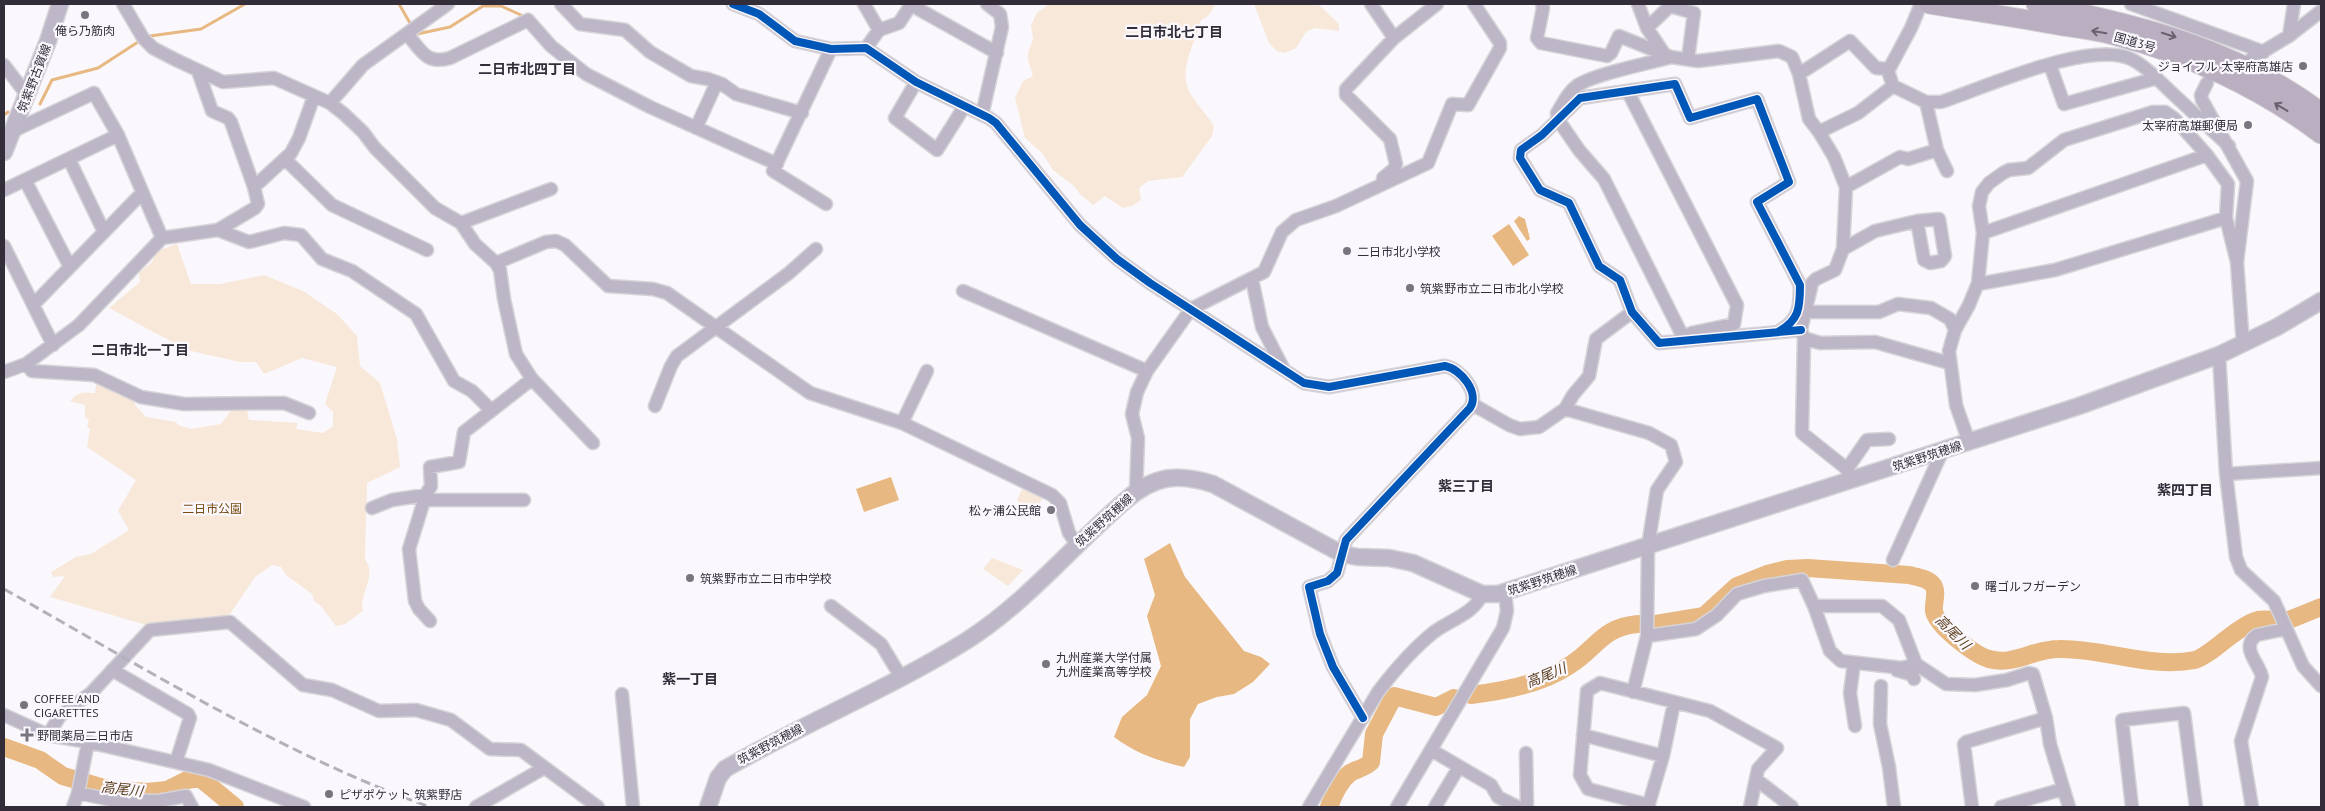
<svg xmlns="http://www.w3.org/2000/svg" width="2325" height="811" font-family="'PT Sans','Noto Sans JP',sans-serif">
	<rect width="100%" height="100%" fill="#faf8fc"/>
	<path fill="#f8e8da" d="M1049,4H1216L1208,16L1201,20C1196,43 1178,67 1189,91C1195,103 1206,113 1214,126L1212,136L1182,177L1148,181L1139,188L1141,200L1132,206L1123,208L1105,196L1093,205L1080,194L1074,186L1053,170L1042,153L1025,138L1015,98L1023,81L1033,76L1028,60V53L1033,39L1031,25L1037,13Z
		M1254,4H1318L1339,24V31L1315,28L1306,32L1296,48L1285,53L1277,51L1269,43Z
		M177,244L191,284H220L264,275L303,291L337,314L357,336L360,366L380,383L397,439L400,467L367,483L365,559C378,577 358,594 363,611L345,624L336,626L321,606L314,601L312,594L286,575L281,567L272,565L255,577L230,614L194,622L150,626L50,597L65,576L53,577L51,572L76,557L91,554L129,530L118,511L136,480L87,447L90,429L87,427L89,420L85,417V405L70,401C78,391 84,392 95,393L97,380L135,398V405L146,417L176,422L178,425L191,429L221,424L234,406L247,410L249,420L298,423L296,429L323,433L333,426V412L325,404L337,367L302,358L264,374L256,362H240L187,350L109,308L140,282L139,273L152,262L157,251Z
		M1026,486L1043,497L1036,510L1017,501L1022,488Z
		M992,558L1023,570L1008,586L983,569Z"/>
	<path fill="#e7b882" d="M1519,216L1525,219L1530,239L1527,241L1514,221Z
		M1509,224L1529,255L1513,266L1492,236Z
		M891,477L899,500L864,512L856,489Z
		M1170,543L1185,577L1244,651L1261,657L1270,664L1253,682L1234,694L1217,697L1198,704L1190,719V757L1184,767C1158,761 1135,753 1114,737L1122,717L1147,695L1161,666L1147,616L1155,595L1144,559Z"/>
	<g fill="none" stroke-linecap="round" stroke-linejoin="round">
		<path stroke="#e7b882" stroke-width="3" d="M399,4L410,23
			M417,34L450,27L483,6H501L523,16
			M150,36L201,29L245,4
			M40,104L52,80L98,68L138,42
			M4,115L8,112"/>
		<path stroke="#e7b882" stroke-width="18" d="M2289,620L2321,607
			M1656,624L1704,616L1737,586L1767,574L1787,569L1808,568L1909,575C1916,577 1928,578 1933,585C1938,592 1933,603 1934,611C1936,626 1975,655 1989,659C2014,666 2033,649 2059,649C2104,648 2150,669 2195,660C2200,659 2206,654 2211,651C2223,642 2245,623 2258,620C2264,619 2271,620 2277,620
			M1471,695C1504,691 1542,684 1570,665C1597,648 1602,627 1638,624
			M4,747L40,760L63,776L107,789L147,792L167,790L187,780L200,778L235,807
			M1329,807C1333,796 1340,781 1350,773C1357,769 1365,768 1371,762L1374,734L1394,696L1436,707L1454,698"/>
		<defs>
			<path id="minor" d="M123,4L143,38L153,48L174,59L223,82L274,78L330,103L344,114L363,132L375,148L435,208L461,223L475,244L496,263L500,270L504,299L516,354L532,379L593,443
				M561,4L580,24L625,30L650,52L691,76L708,79L722,84L736,94L802,113
				M733,4L759,14L795,41L831,49L866,48L916,82L989,118L996,123L1080,225L1117,259L1150,283L1304,383L1329,387L1445,366C1461,369 1480,393 1470,408L1346,540L1337,573L1328,581L1309,587L1320,634L1333,667L1363,718
				M864,4L879,30L866,48
				M1371,4L1394,38
				M1542,4L1543,8L1537,38L1541,43L1607,56L1611,53L1619,36L1671,57L1698,61L1779,51L1792,57L1799,74L1809,119L1819,132L1834,157L1846,187L1843,249L1835,270L1816,279L1812,283L1801,330L1804,338L1802,433L1847,469L1850,481
				M1638,4L1647,28L1665,55
				M1921,4L1911,28L1888,71L1893,86L1926,102H1941C1983,88 2093,38 2133,60C2147,67 2159,81 2171,92C2190,110 2210,128 2229,146
				M2131,4L2264,52
				M1647,28L1670,6L1694,13L1688,59
				M879,30L899,23L911,5L997,53
				M407,34C422,51 426,65 450,58L528,20L551,46L586,74L650,107L777,164
				M2289,36L2294,4
				M2251,59L2289,36L2321,11
				M4,65L27,95
				M2050,65L2064,104L2157,78
				M198,71L212,111L228,118L231,122L254,187
				M1799,74L1850,41L1876,68L1889,69
				M916,82L895,118L937,150L964,107
				M2207,83L2201,95L2202,100L2247,181L2237,262L2243,345
				M1628,92L1737,305L1734,324L1691,333
				M330,103L363,65L448,4
				M1557,113C1563,103 1568,92 1578,85C1598,73 1647,64 1671,57
				M982,115L1002,27L1000,14L987,4
				M1557,118L1579,150L1604,179L1685,341
				M696,128L717,82
				M13,131L94,93L118,135L162,238
				M1819,132L1858,113L1893,86
				M1937,150L1947,171
				M69,159L104,232
				M285,159L332,205L427,250
				M1383,178L1394,169L1396,164L1390,139L1346,95V89L1394,38L1437,4
				M25,180L70,267
				M1846,187L1900,157L1908,159L1937,150L1926,102
				M4,190L118,135
				M826,204L773,171L831,49
				M461,223L551,189
				M218,230L249,242L284,233L301,235L322,259L352,271L416,314L454,381L472,391L490,409
				M1983,233L2207,155
				M4,246L53,345
				M1843,249L1875,231L1917,221L1924,260L1930,263L1941,261L1945,256L1939,219L1917,221
				M496,263L546,242L556,241L565,245L608,286L653,289L667,293L810,393L902,423L1052,495L1060,503L1069,533L1077,544
				M1252,279L1262,327L1284,370
				M1978,284L2055,270L2226,218
				M963,291L1147,371
				M33,305L141,194
				M1807,312H1879L1898,304L1931,308L1950,319L1955,330
				M1778,332C1799,320 1800,309 1800,285L1757,202L1789,182L1757,99L1690,118L1675,84L1580,98L1542,135L1521,150L1520,158L1540,190L1569,203L1599,266L1620,280L1632,312L1659,343L1801,330
				M1804,338L1820,343L1875,342L1949,363
				M2219,355L2226,474L2236,557L2241,570L2274,601L2303,666L2321,686
				M26,364L32,371L94,375L141,397L184,404L284,403L309,413
				M4,372L26,364L79,325L162,238L218,230L255,208L258,204L254,187L291,153L299,138L314,96
				M1472,404L1509,425L1520,429L1539,427L1565,409L1573,395L1589,376L1596,339L1632,312
				M655,406L671,366L677,356L789,273L816,249
				M1565,409L1649,433L1671,445L1676,462L1657,490L1648,546L1647,636L1633,692
				M902,423L927,371
				M1969,442L1956,405L1949,351L1955,330L1969,305L1978,283L1983,233L1979,206L1982,192L1989,183L2003,173L2009,170L2028,168L2064,140L2153,112H2165L2175,119L2207,155L2228,184L2226,218L2237,262
				M1847,469L1867,440L1889,439
				M2226,474L2321,468
				M1136,492L1138,438L1132,414L1137,392L1147,371L1191,309L1264,272L1282,232L1296,220L1336,206L1428,163L1452,104L1468,105L1500,48V43L1474,4
				M425,500H524
				M372,508L392,500L426,495
				M1893,560L1942,452
				M831,606L881,644L901,677
				M1814,606H1882L1899,620L1916,664L1946,684L1975,685L2007,680L2029,673L2033,674L2046,718L2050,744L2069,807
				M430,621L419,609L415,601L409,549L426,494L431,486L430,467L459,462L464,432L532,379
				M1647,636L1696,629L1717,615L1737,594L1764,586L1802,580L1814,606L1830,651L1841,661L1902,668L1916,664
				M1854,663L1850,693L1855,726
				M112,670L188,714L190,718L176,762
				M1896,670L1913,675L1914,679
				M1881,686L1880,724L1889,767L1894,807
				M622,694L633,807
				M4,715L48,735L88,742L209,770L304,807
				M48,735L60,716L91,693L150,630L230,622L303,685L332,690L379,711L416,710L451,720L490,749L521,750L598,807
				M1583,735L1663,756
				M1431,750L1491,785L1498,797L1518,807
				M1526,753L1527,807
				M1757,780L1792,807
				M78,793L112,800L158,801L186,796L192,807
				M1649,805L1588,789L1580,775L1587,691L1600,683L1710,711L1777,748L1758,769L1750,807
				M73,807L78,793L88,742
				M476,807L544,768
				M1309,807L1378,692C1394,671 1414,648 1434,632C1450,620 1475,613 1482,594
				M1397,807L1503,628L1507,611L1505,592
				M1435,807L1459,767
				M1648,807L1663,756L1674,703
				M1972,807L1964,744L1966,742L2046,718
				M2001,807L2063,789
				M2132,807L2122,720L2184,713L2196,807
				M2252,807L2241,741L2262,677C2260,664 2239,647 2257,635L2285,629"/>
			<path id="major" d="M4,152L48,41L60,4
				M708,807L718,778L725,769C804,723 889,689 966,641C1026,603 1072,546 1126,500C1155,475 1178,473 1213,484L1342,554L1358,557L1389,558L1413,563L1482,594H1498L2079,406L2219,355L2277,327L2321,301"/>
			<path id="highway" d="M1929,4C1972,11 2014,17 2057,25C2076,28 2095,30 2113,35C2187,54 2260,88 2321,134
				M2036,4C2139,24 2235,48 2321,112"/>
		</defs>
		<use href="#minor" stroke="#d6d4d8" stroke-width="15"/>
		<use href="#major" stroke="#d6d4d8" stroke-width="19"/>
		<use href="#highway" stroke="#d6d4d8" stroke-width="21"/>
		<use href="#minor" stroke="#bdb6c6" stroke-width="12"/>
		<use href="#major" stroke="#beb7c8" stroke-width="16"/>
		<use href="#highway" stroke="#b9afc1" stroke-width="19"/>
		<path stroke="#b5b1bb" stroke-width="3" stroke-dasharray="10 5" stroke-linecap="butt" d="M4,589C141,666 281,754 430,807"/>
		<defs>
			<path id="cycleway" d="M733,4L759,14L795,41L831,49L866,48L916,82L989,118L996,123L1080,225L1117,259L1150,283L1304,383L1329,387L1445,366C1461,369 1480,393 1470,408L1346,540L1337,573L1328,581L1309,587L1320,634L1333,667L1363,718
				M1778,332C1799,320 1800,309 1800,285L1757,202L1789,182L1757,99L1690,118L1675,84L1580,98L1542,135L1521,150L1520,158L1540,190L1569,203L1599,266L1620,280L1632,312L1659,343L1801,330"/>
		</defs>
		<use href="#cycleway" stroke="#faf7fd" stroke-width="11"/>
		<use href="#cycleway" stroke="#0057b8" stroke-width="8"/>
	</g>
	<defs><path id="oneway-shaft" d="M-6 0H5M1.5-3L5.5 0L1.5 3" fill="none" stroke-width="1.6" stroke-linecap="round" stroke-linejoin="round" transform="scale(1.25)"/></defs>
	<g stroke="#69616f">
		<use href="#oneway-shaft" transform="translate(2099 32) rotate(-170)"/>
		<use href="#oneway-shaft" transform="translate(2169 35) rotate(18)"/>
		<use href="#oneway-shaft" transform="translate(2281 107) rotate(-149)"/>
	</g>
	<g fill="#79747d" stroke="#faf7fd" stroke-width="2">
		<circle cx="85" cy="15" r="5"/>
		<circle cx="2303" cy="66" r="5"/>
		<circle cx="2248" cy="125" r="5"/>
		<circle cx="1347" cy="251" r="5"/>
		<circle cx="1410" cy="288" r="5"/>
		<circle cx="1051" cy="510" r="5"/>
		<circle cx="690" cy="578" r="5"/>
		<circle cx="1975" cy="586" r="5"/>
		<circle cx="1046" cy="664" r="5"/>
		<circle cx="24" cy="705" r="5"/>
		<path d="M24.5 727.5h5v5h5v5h-5v5h-5v-5h-5v-5h5z"/>
		<circle cx="329" cy="794" r="5"/>
	</g>
	<g text-anchor="middle" dominant-baseline="central" stroke-width="4.5" stroke-linejoin="round" paint-order="stroke">
		<g font-size="12" fill="#332d39" stroke="#faf7fd" text-anchor="start">
			<text x="85" y="30" text-anchor="middle">俺ら乃筋肉</text>
			<text x="2293" y="66" text-anchor="end">ジョイフル 太宰府高雄店</text>
			<text x="2238" y="125" text-anchor="end">太宰府高雄郵便局</text>
			<text x="1357" y="251">二日市北小学校</text>
			<text x="1420" y="288">筑紫野市立二日市北小学校</text>
			<text x="1041" y="510" text-anchor="end">松ヶ浦公民館</text>
			<text x="700" y="578">筑紫野市立二日市中学校</text>
			<text x="1985" y="586">曙ゴルフガーデン</text>
			<text x="1056" y="657">九州産業大学付属<tspan x="1056" dy="14">九州産業高等学校</tspan></text>
			<text x="34" y="698">COFFEE AND<tspan x="34" dy="14">CIGARETTES</tspan></text>
			<text x="37" y="735">野間薬局二日市店</text>
			<text x="339" y="794">ピザポケット 筑紫野店</text>
		</g>
		<g font-size="12" fill="#332d39" stroke="#faf7fd">
			<text transform="translate(2135 42) rotate(16)">国道3号</text>
			<text transform="translate(34 78) rotate(-69)">筑紫野古賀線</text>
			<text transform="translate(1927 456) rotate(-18)">筑紫野筑穂線</text>
			<text transform="translate(1104 520) rotate(-42)">筑紫野筑穂線</text>
			<text transform="translate(1542 580) rotate(-18)">筑紫野筑穂線</text>
			<text transform="translate(770 744) rotate(-28)">筑紫野筑穂線</text>
		</g>
		<g font-size="12" fill="#784c10" stroke="#faf7fd">
			<text x="212" y="508">二日市公園</text>
		</g>
		<g font-size="14" font-weight="bold" fill="#332d39" stroke="#faf7fd">
			<text x="1174" y="32">二日市北七丁目</text>
			<text x="527" y="69">二日市北四丁目</text>
			<text x="140" y="350">二日市北一丁目</text>
			<text x="1466" y="486">紫三丁目</text>
			<text x="2185" y="490">紫四丁目</text>
			<text x="690" y="679">紫一丁目</text>
		</g>
		<g font-size="14" font-style="italic" fill="#5b3f1e" stroke="#faf7fd">
			<text transform="translate(1953 632) rotate(45)">高尾川</text>
			<text transform="translate(1546 675) rotate(-22)">高尾川</text>
			<text transform="translate(122 789) rotate(7)">高尾川</text>
		</g>
	</g>
	<rect width="2325" height="811" fill="none" stroke="#332d39" stroke-width="10"/>
</svg>
